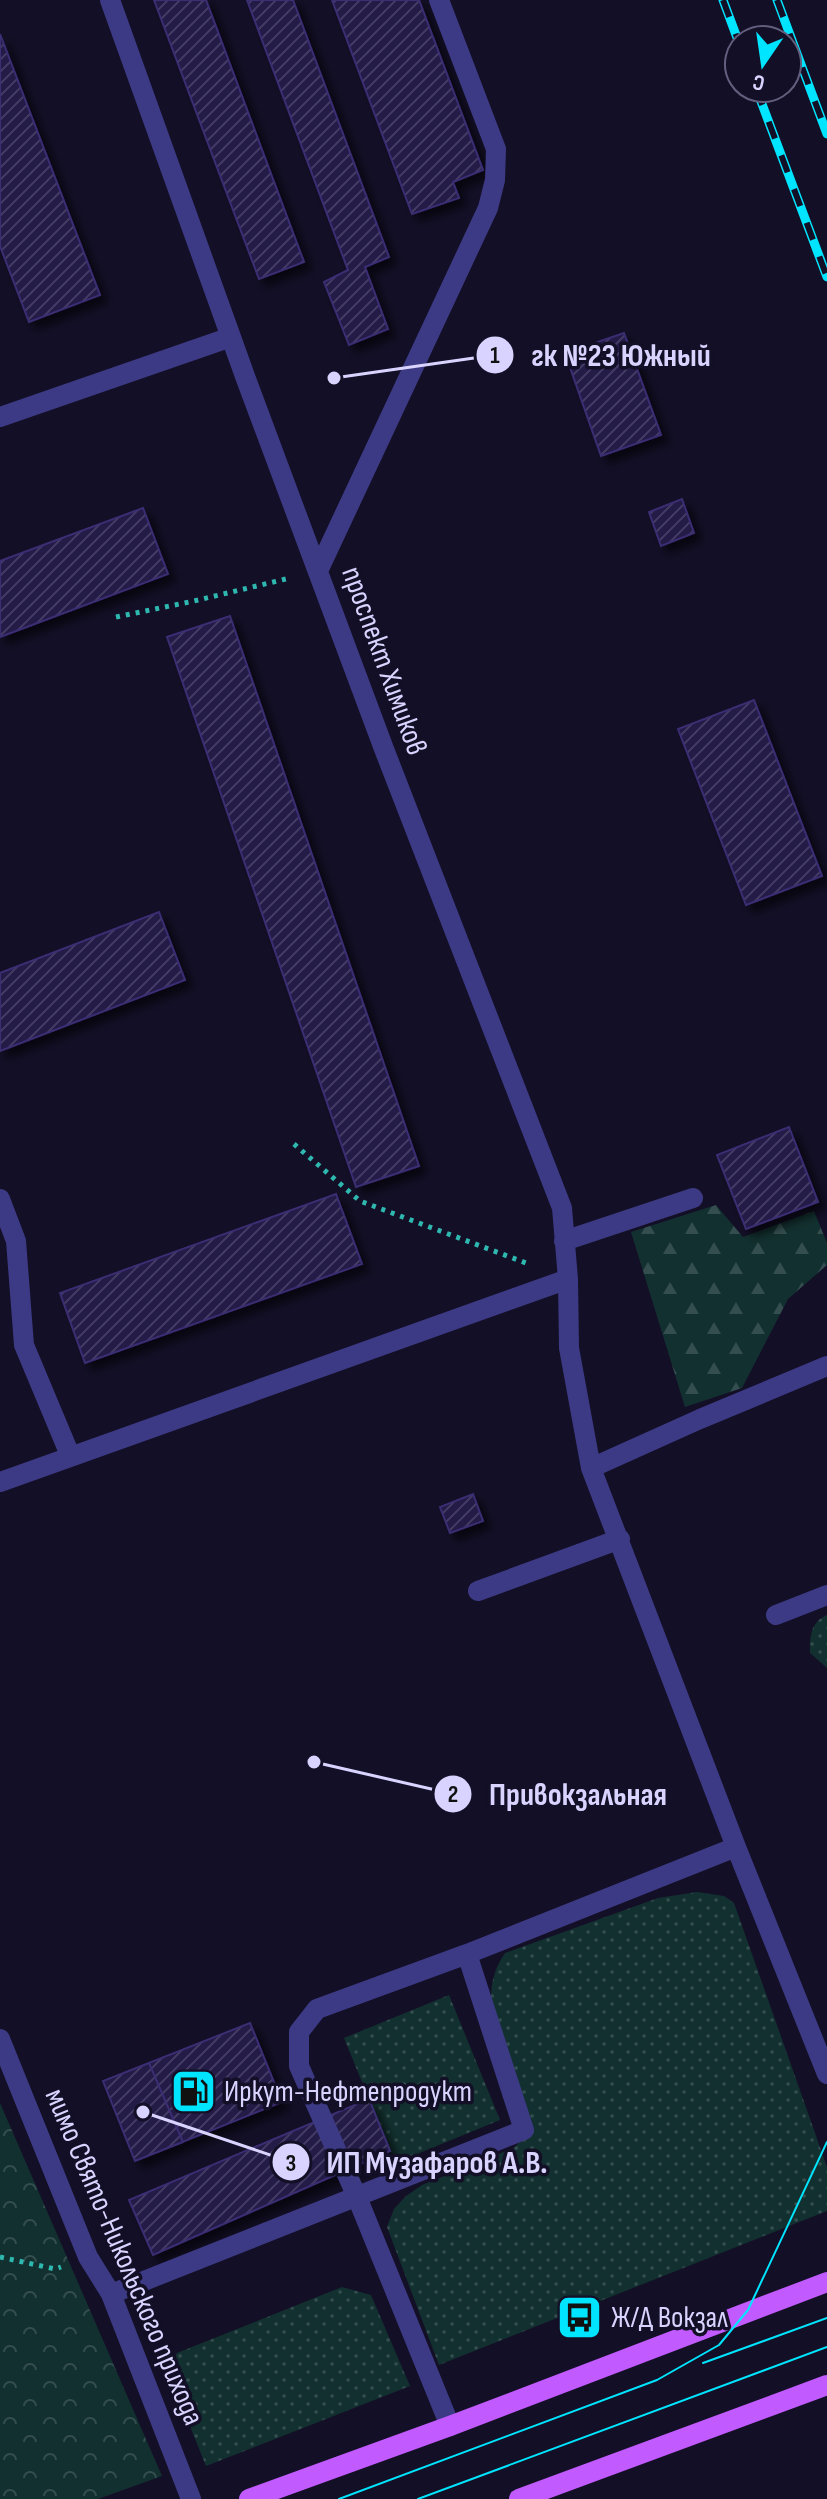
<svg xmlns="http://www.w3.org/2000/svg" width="827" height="2499" font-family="'Sofia Sans Condensed',sans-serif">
	<defs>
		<pattern id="grass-dots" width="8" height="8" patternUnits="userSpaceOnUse" patternTransform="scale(2)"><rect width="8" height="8" fill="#12302f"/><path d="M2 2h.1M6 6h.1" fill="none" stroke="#344d4e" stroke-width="1.8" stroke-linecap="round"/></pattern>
		<pattern id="forest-firs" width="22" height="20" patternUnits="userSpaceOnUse" patternTransform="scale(2)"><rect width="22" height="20" fill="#12302f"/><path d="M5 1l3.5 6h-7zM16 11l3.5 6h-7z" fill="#344d4e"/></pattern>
		<pattern id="park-crowns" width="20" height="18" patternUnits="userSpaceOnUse" patternTransform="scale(2)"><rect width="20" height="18" fill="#12302f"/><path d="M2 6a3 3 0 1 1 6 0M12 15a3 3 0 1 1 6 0" fill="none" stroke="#344d4e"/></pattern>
		<pattern id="building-hatch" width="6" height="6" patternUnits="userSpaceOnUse" patternTransform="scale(2)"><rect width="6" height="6" fill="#241b47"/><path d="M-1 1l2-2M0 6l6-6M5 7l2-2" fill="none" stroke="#433b63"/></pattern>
		<filter id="shadow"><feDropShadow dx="7" dy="7" stdDeviation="4" flood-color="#0009"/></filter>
	</defs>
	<rect width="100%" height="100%" fill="#130f26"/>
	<path fill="url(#grass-dots)" d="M827,1615V1668L810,1653C810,1637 810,1622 827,1615Z
		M697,1892L724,1896L734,1903L827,2167V2211L439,2365L387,2227L394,2209L406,2196L422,2185L514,2148L527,2134L491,2000C491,1981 495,1968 505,1953L658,1898Z
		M449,1995L500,2120L395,2163L344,2038Z
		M342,2287L371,2295L410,2386L206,2466L171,2379L172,2360L177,2353Z"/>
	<path fill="url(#forest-firs)" d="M716,1205L743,1237L814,1211L827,1243V1265L788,1299L742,1388L685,1407L631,1232Z"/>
	<path fill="url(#park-crowns)" d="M0,2103L162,2476L98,2499H0Z"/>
	<path fill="url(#building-hatch)" stroke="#3b2d73" stroke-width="2" filter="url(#shadow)" d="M154,0H206L304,262L259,279Z
		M247,0H293L389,257L365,267L388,329L349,345L324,282L348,270Z
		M332,0H419L483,170L453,182L459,198L412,214Z
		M0,34L100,295L29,322L0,246Z
		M624,333L661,435L601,456L565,353Z
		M682,499L694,533L661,546L649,512Z
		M143,508L168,574L0,637V561Z
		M230,616L419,1166L356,1187L167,637Z
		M754,700L822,876L746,905L678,729Z
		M159,912L185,980L0,1051V973Z
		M789,1127L818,1202L746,1229L717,1155Z
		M336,1194L362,1264L85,1363L60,1293Z
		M473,1494L483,1521L450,1533L440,1507Z
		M250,2023L282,2102L135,2161L103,2081Z
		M149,2063L183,2142L135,2161L103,2081Z
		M369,2099L390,2151L153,2255L129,2200Z"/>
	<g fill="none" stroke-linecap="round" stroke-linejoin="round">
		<path stroke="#2fb8b0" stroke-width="5" stroke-dasharray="4 6" stroke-linecap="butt" d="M116,617L194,601L290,578
			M294,1144L360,1201L526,1263
			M0,2257L55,2269L61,2267"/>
		<path stroke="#3d3a85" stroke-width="20" d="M110,0L246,379L384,749L562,1208L568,1279L569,1348L591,1468L736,1847L827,2074
			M0,417L231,337
			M318,571L488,208L495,180L496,149L439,0
			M0,1199L16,1241L24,1345L70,1455
			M564,1241L693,1198
			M591,1468L700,1419L827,1366
			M0,1482L568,1279
			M478,1591L620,1539
			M776,1615L827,1595
			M0,2039L88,2257L111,2294L191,2499
			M111,2294L524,2130L467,1954
			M450,2426L357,2197L299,2066V2032L317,2009L467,1954L736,1847"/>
		<path stroke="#c25bff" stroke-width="20" d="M249,2499L450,2426L827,2282
			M519,2499L827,2385"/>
		<path stroke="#00e5ff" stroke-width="2" d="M703,2363L827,2318
			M339,2499L657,2380L719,2345L748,2310L827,2142
			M418,2499L827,2347"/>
		<defs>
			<path id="rail" d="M723,0L739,43
				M777,0L827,134
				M756,88L827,277"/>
		</defs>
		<use href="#rail" stroke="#00e5ff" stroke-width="9"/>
		<use href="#rail" stroke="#130f26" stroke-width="6" stroke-dasharray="18" stroke-linecap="butt"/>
	</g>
	<defs>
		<symbol id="fuel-square" viewBox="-11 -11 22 22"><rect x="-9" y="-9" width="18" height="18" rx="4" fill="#00e5ff" stroke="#130f26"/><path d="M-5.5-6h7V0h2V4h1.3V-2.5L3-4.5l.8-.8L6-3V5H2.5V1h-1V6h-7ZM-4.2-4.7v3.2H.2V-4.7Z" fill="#111"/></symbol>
		<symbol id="bus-square" viewBox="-11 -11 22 22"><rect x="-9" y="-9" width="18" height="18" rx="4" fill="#00e5ff" stroke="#130f26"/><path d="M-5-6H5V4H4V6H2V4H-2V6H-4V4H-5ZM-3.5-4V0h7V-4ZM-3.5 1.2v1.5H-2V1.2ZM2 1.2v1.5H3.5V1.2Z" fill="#111"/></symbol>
	</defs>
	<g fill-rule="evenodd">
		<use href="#fuel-square" x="168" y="2066" width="51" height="51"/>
		<use href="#bus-square" x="554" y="2292" width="51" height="51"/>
	</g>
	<g text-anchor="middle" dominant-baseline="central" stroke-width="7" stroke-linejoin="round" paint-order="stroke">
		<g font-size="30" fill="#d9d4ff" stroke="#130f26">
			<text transform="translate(384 661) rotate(70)">проспект Химиков</text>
			<text transform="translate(124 2257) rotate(67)">мимо Свято-Никольского прихода</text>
		</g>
		<g font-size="30" fill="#d9d4ff" stroke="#130f26" text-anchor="start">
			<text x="224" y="2092">Иркут-Нефтепродукт</text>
			<text x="611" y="2318">Ж/Д Вокзал</text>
		</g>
	</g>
	<path fill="none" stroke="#d9d4ff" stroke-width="3" d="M334 378L495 355M314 1762L453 1794M143 2112L291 2162"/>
	<g fill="#d9d4ff" stroke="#130f26" stroke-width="3">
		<circle cx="334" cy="378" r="8"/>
		<circle cx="314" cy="1762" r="8"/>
		<circle cx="143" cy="2112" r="8"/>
		<circle cx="495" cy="355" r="20"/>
		<circle cx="453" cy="1794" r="20"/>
		<circle cx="291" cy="2162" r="20"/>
	</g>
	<g font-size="24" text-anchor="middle" font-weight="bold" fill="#111">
		<text x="495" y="363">1</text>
		<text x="453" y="1802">2</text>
		<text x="291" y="2171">3</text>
	</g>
	<g font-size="32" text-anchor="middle" font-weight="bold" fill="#d9d4ff" stroke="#130f26" stroke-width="7" stroke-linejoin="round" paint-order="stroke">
		<text x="621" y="366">гк №23 Южный</text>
		<text x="578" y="1805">Привокзальная</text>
		<text x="437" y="2173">ИП Музафаров А.В.</text>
	</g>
	<g transform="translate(763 64) rotate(193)"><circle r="38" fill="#130f26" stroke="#625e7d" stroke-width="2"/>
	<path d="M0-6L14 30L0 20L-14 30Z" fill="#00e5ff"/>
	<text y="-12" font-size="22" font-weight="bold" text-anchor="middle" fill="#d9d4ff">С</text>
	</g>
</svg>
